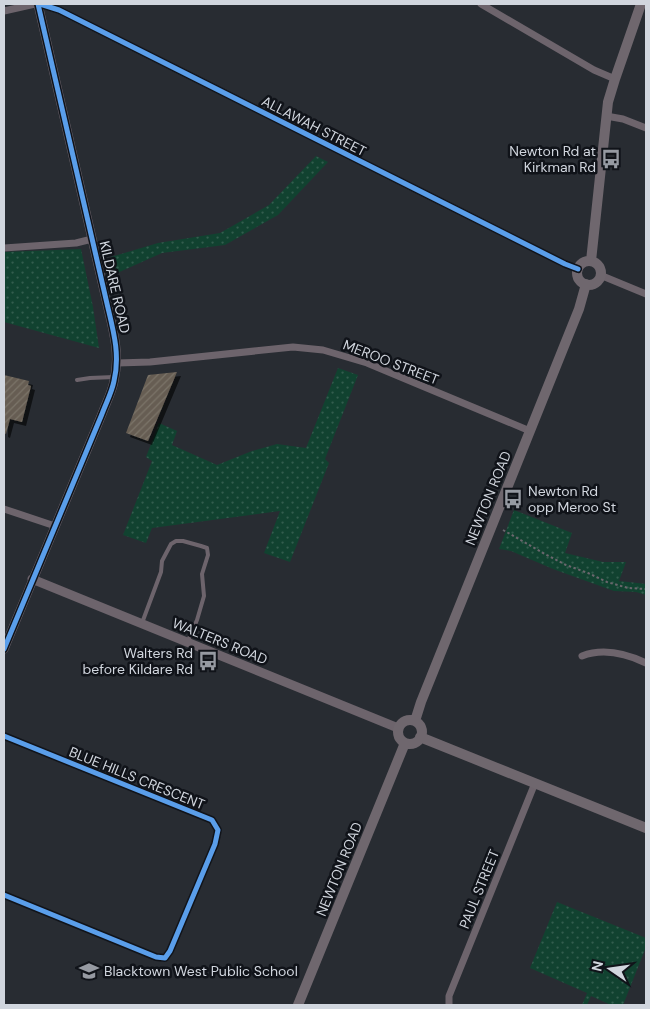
<svg xmlns="http://www.w3.org/2000/svg" width="650" height="1009" font-family="'DM Sans',sans-serif">
	<defs>
		<pattern id="park-dots" width="8" height="8" patternUnits="userSpaceOnUse" patternTransform="scale(1.25)"><rect width="8" height="8" fill="#114230"/><path d="M2 2h.1M6 6h.1" fill="none" stroke="#335d4e" stroke-width="1.8" stroke-linecap="round"/></pattern>
		<pattern id="building-hatch" width="6" height="6" patternUnits="userSpaceOnUse" patternTransform="scale(1.25)"><rect width="6" height="6" fill="#665d52"/><path d="M-1 1l2-2M0 6l6-6M5 7l2-2" fill="none" stroke="#7b746a"/></pattern>
		<filter id="shadow"><feDropShadow dx="4" dy="4" stdDeviation="0" flood-color="#0009"/></filter>
	</defs>
	<rect width="100%" height="100%" fill="#282c32"/>
	<path fill="url(#park-dots)" d="M316,156L328,162L278,215L225,245L162,253L115,274L111,257L158,243L220,233L269,205Z
		M81,249L93,307L99,348L4,322V252Z
		M338,368L358,375L325,459L329,463L290,562L264,553L280,511L152,528L146,543L123,535L152,461L146,457L159,423L177,431L172,445L217,465L252,451L277,444L306,448Z
		M514,510L572,533L565,553L603,562H626L619,581L646,584V595L636,592L614,591L553,569L511,551L499,549Z
		M557,902L646,938V947L623,1005H611L591,996L587,1005H582L587,993L530,968Z"/>
	<path fill="url(#building-hatch)" filter="url(#shadow)" d="M177,372L148,441L126,433L148,375Z
		M4,375L29,381L28,385L31,386L22,422L10,419L6,434L4,433Z"/>
	<g fill="none" stroke-linecap="round" stroke-linejoin="round">
		<path stroke="#6a676d" stroke-width="2" stroke-dasharray="2.5 2.5" stroke-linecap="butt" d="M503,530L543,553L566,565L588,573L607,582L628,588L646,589"/>
		<path stroke="#6d646c" stroke-width="4" d="M77,380L90,378L114,377
			M142,623L161,572L162,561L171,544L176,541H183L201,546L207,548L208,555L202,574L204,596L197,620L187,643"/>
		<path stroke="#6d646c" stroke-width="7" d="M40,4L59,10L565,264L578,269
			M481,4L594,70L615,79
			M4,11L35,4
			M606,116L623,119L646,128
			M4,248L76,243L92,239
			M600,275L646,294
			M117,363L150,362L293,347L323,350L367,363L530,431
			M4,509L55,526
			M582,656C603,648 627,654 646,663
			M4,736L212,820L218,830L215,844L170,951L165,958L156,957L4,895
			M449,1005V996L535,783"/>
		<path stroke="#6d646c" stroke-width="9" d="M32,579L398,728
			M4,649L102,414C106,403 112,392 114,381C120,356 114,333 108,308L38,4"/>
		<path stroke="#6f676e" stroke-width="10" d="M591,261L608,102L615,79L641,4
			M577 273a12 12 0 1 1 24 0a12 12 0 1 1-24 0Z
			M398 732a12 12 0 1 1 24 0a12 12 0 1 1-24 0Z
			M415,721L421,702L579,309L586,284
			M420,737L646,828
			M298,1005L405,743"/>
		<defs>
			<path id="cycleway" d="M40,4L59,10L565,264L578,269
				M4,649L102,414C106,403 112,392 114,381C120,356 114,333 108,308L38,4
				M4,736L212,820L218,830L215,844L170,951L165,958L156,957L4,895"/>
		</defs>
		<use href="#cycleway" stroke="#101319" stroke-width="8"/>
		<use href="#cycleway" stroke="#5a9eea" stroke-width="5"/>
	</g>
	<defs>
		<symbol id="bus-bare" viewBox="-9 -9 18 18"><path d="M-5-6H5V4H4V6H2V4H-2V6H-4V4H-5ZM-3.5-4V0h7V-4ZM-3.5 1.2v1.5H-2V1.2ZM2 1.2v1.5H3.5V1.2Z" fill="#969aa2" stroke="#101319" stroke-width="2.5" paint-order="stroke"/></symbol>
		<symbol id="school-bare" viewBox="-9 -9 18 18"><path d="M0-5L7-2L0 1L-7-2ZM-4 1L0 2.5L4 1V4Q0 6-4 4Z" fill="#969aa2" stroke="#101319" stroke-width="2.5" paint-order="stroke"/></symbol>
	</defs>
	<g fill-rule="evenodd">
		<use href="#bus-bare" x="597" y="145" width="28" height="28"/>
		<use href="#bus-bare" x="499" y="485" width="28" height="28"/>
		<use href="#bus-bare" x="194" y="647" width="28" height="28"/>
		<use href="#school-bare" x="75" y="957" width="28" height="28"/>
	</g>
	<g text-anchor="middle" dominant-baseline="central" stroke-width="5" stroke-linejoin="round" paint-order="stroke">
		<g font-size="14" fill="#d1d6de" stroke="#101319">
			<text transform="translate(314 126) rotate(27)">ALLAWAH STREET</text>
			<text transform="translate(115 287) rotate(77)">KILDARE ROAD</text>
			<text transform="translate(391 362) rotate(21)">MEROO STREET</text>
			<text transform="translate(488 498) rotate(-68)">NEWTON ROAD</text>
			<text transform="translate(220 641) rotate(22)">WALTERS ROAD</text>
			<text transform="translate(137 778) rotate(22)">BLUE HILLS CRESCENT</text>
			<text transform="translate(339 869) rotate(-68)">NEWTON ROAD</text>
			<text transform="translate(479 889) rotate(-68)">PAUL STREET</text>
		</g>
		<g font-size="14" fill="#d1d6de" stroke="#101319" text-anchor="end">
			<text x="596" y="151">Newton Rd at<tspan x="596" dy="16">Kirkman Rd</tspan></text>
			<text x="528" y="491" text-anchor="start">Newton Rd<tspan x="528" dy="16">opp Meroo St</tspan></text>
			<text x="193" y="653">Walters Rd<tspan x="193" dy="16">before Kildare Rd</tspan></text>
			<text x="104" y="971" text-anchor="start">Blacktown West Public School</text>
		</g>
	</g>
	<rect width="650" height="1009" fill="none" stroke="#d1d6de" stroke-width="10"/>
	<g transform="translate(610 969) rotate(283)" stroke="#101319" stroke-width="4" paint-order="stroke">
	<path d="M0-4L9 19L0 12L-9 19Z" fill="#d1d6de"/>
	<text y="-8" font-size="14" font-weight="bold" text-anchor="middle" fill="#d1d6de">N</text>
	</g>
</svg>
